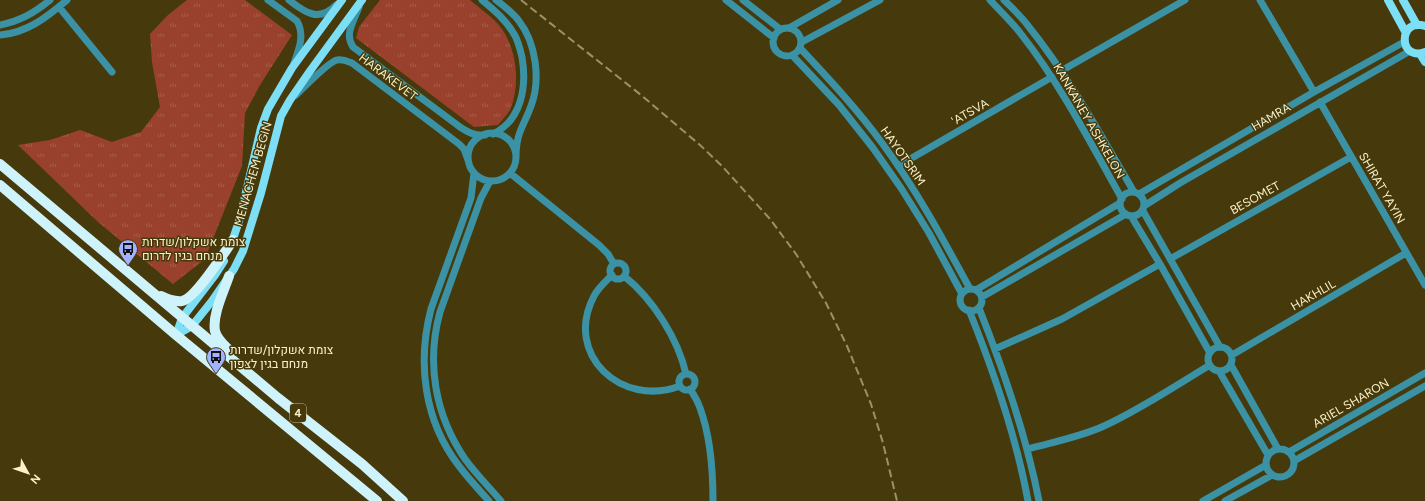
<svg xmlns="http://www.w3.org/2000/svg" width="1425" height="501" font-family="Figtree,Heebo,sans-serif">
	<defs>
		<pattern id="grass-tufts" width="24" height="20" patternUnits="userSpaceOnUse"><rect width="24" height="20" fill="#99412d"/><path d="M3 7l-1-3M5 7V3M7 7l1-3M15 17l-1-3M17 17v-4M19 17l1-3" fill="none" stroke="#a85d4a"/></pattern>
	</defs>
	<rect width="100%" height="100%" fill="#463a0c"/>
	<path fill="url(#grass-tufts)" d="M187,0H245L292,35L260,85L245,113L242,166L205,259L173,284L98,222L18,145L50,140L80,130L112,142L141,132L160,107L152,62L150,34L168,15Z
		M380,0H470C479,8 490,15 498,24C517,46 521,84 510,110C507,115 502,120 498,125L474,127L356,38L359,27Z"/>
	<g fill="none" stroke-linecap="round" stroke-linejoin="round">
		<path stroke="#3b92a5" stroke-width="7" d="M268,0L297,21C305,35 299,49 294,63
			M289,0C304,12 319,23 336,5
			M482,0C494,10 506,20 514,34C518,40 520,49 522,57C527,86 522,120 493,134
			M496,0C504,6 513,13 519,21C536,43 541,80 531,106C523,128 516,132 516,158
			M726,0L774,38
			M743,0L780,29
			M990,0C1000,11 1012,22 1021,34C1061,85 1090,142 1122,199
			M1004,0C1013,9 1022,17 1029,27C1070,78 1101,136 1134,192
			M1260,0L1314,92
			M59,7L112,72
			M359,7C354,21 344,34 353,47L460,127C468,132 474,136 485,135
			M0,25C20,21 34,13 50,0
			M773 42a14 14 0 1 1 28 0a14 14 0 1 1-28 0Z
			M789,28L838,0
			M0,35C27,33 47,17 67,0
			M802,42L880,0
			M800,48C829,79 857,109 882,143C916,189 943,239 970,289
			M792,55L839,105L873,148L901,188L929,233L962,294
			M1061,71L1185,0
			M296,95C303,88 330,61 337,60C343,59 347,61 352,63L459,144L464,149L468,160
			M1320,102L1425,285
			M468 157a24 24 0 1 1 48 0a24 24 0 1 1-48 0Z
			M898,166L1052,77
			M474,173L471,198L431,309C417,363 424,421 459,466C468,478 479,490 489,501
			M510,173L599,245L608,254L614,264
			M490,181L481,198L440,312C426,363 435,415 465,459C476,474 489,487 501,501
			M1120 204a12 12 0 1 1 24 0a12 12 0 1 1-24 0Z
			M1139,194L1314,92L1404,42
			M1144,206L1180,183L1410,51
			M1143,211L1220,347
			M1131,216L1160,264L1210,353
			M1170,259L1351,157
			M610 271a8 8 0 1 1 16 0a8 8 0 1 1-16 0Z
			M612,275C605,282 598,288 594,296C563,355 622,408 680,386
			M624,276C653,299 678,339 686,374
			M960 300a11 11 0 1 1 22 0a11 11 0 1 1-22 0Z
			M976,290L1120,203
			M982,297L1126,214
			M979,308C1004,371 1026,434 1039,501
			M969,310C994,372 1016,435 1028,501
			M1208 359a12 12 0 1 1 24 0a12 12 0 1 1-24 0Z
			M995,349L1062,319L1160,264
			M1232,355L1406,253
			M1231,365L1278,449
			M1219,371L1268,455
			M679 382a8 8 0 1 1 16 0a8 8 0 1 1-16 0Z
			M690,389C694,395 698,402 700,408C710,435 713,473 713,501
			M1266 463a14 14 0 1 1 28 0a14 14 0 1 1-28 0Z
			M1028,449C1053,442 1080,437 1104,426C1141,409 1175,386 1210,365
			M1289,452L1425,373
			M1294,461L1425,386
			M1203,501L1266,465
			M1225,501L1272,475"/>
		<path stroke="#7cdff6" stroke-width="8" d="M1388,0L1406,33
			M1403,0L1417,25
			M1425,26C1398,17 1398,62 1425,52
			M1420,54L1425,62
			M231,245L240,218L261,128L268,109L292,68L342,0
			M176,335L192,326L212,301L234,269L243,251L261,193L281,116L290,100L310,71L362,0
			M176,335L182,318L215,275L224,261"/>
		<path stroke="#cff3fb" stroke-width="10" d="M0,164L278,398L362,464L403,501
			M0,185L176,335L377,501
			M161,296C167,299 174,302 182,301C195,299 224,253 233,240
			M228,349C223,344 217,339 215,331C212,315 224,291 229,276"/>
		<path stroke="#9c9166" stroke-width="2" stroke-dasharray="8 4" stroke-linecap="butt" d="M521,0L641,95L700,145L722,166L770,219L796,254L826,303L847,346L871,404L883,443L897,501"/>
	</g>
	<defs>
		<symbol id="bus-pin" viewBox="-11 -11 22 30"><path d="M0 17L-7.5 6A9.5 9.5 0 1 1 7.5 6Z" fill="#a2b2fd" stroke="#463a0c"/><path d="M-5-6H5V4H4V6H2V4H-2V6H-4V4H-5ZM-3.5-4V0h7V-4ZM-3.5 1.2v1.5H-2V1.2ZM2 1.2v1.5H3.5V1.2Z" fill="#111"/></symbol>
	</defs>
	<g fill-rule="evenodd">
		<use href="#bus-pin" x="117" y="238" width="22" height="30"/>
		<use href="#bus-pin" x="205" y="346" width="22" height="30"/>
	</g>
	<g text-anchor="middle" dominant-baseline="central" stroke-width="3" stroke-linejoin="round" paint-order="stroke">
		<rect fill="#463a0c" stroke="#c5ba90" stroke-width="1" x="290" y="404" width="16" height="18" rx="3"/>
		<g font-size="11" font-weight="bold" fill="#fcf1c9">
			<text x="298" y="413">4</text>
		</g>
		<g font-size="12" fill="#fcf1c9" stroke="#463a0c">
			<text transform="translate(388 77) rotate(37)">HARAKEVET</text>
			<text transform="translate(970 112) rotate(-30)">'ATSVA</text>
			<text transform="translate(1271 117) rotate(-30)">HAMRA</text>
			<text transform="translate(1089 121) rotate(60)">KANKANEY ASHKELON</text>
			<text transform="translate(903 156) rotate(55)">HAYOTSRIM</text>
			<text transform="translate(253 174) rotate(-74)">MENACHEM BEGIN</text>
			<text transform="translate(1382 188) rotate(60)">SHIRAT YAYIN</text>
			<text transform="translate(1255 198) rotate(-29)">BESOMET</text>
			<text transform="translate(1313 295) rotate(-30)">HAKHLIL</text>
			<text transform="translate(1351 403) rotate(-30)">ARIEL SHARON</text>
		</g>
		<g font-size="12" fill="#fcf1c9" stroke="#463a0c" text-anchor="start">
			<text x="142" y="242">צומת אשקלון/שדרות<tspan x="142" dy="14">מנחם בגין לדרום</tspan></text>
			<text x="230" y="350">צומת אשקלון/שדרות<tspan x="230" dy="14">מנחם בגין לצפון</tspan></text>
		</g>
	</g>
	<g transform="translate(28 473) rotate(130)" stroke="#463a0c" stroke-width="3" paint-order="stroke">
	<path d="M0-3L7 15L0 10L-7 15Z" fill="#fcf1c9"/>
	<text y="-6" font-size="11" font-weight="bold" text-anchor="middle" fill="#fcf1c9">N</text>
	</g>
</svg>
